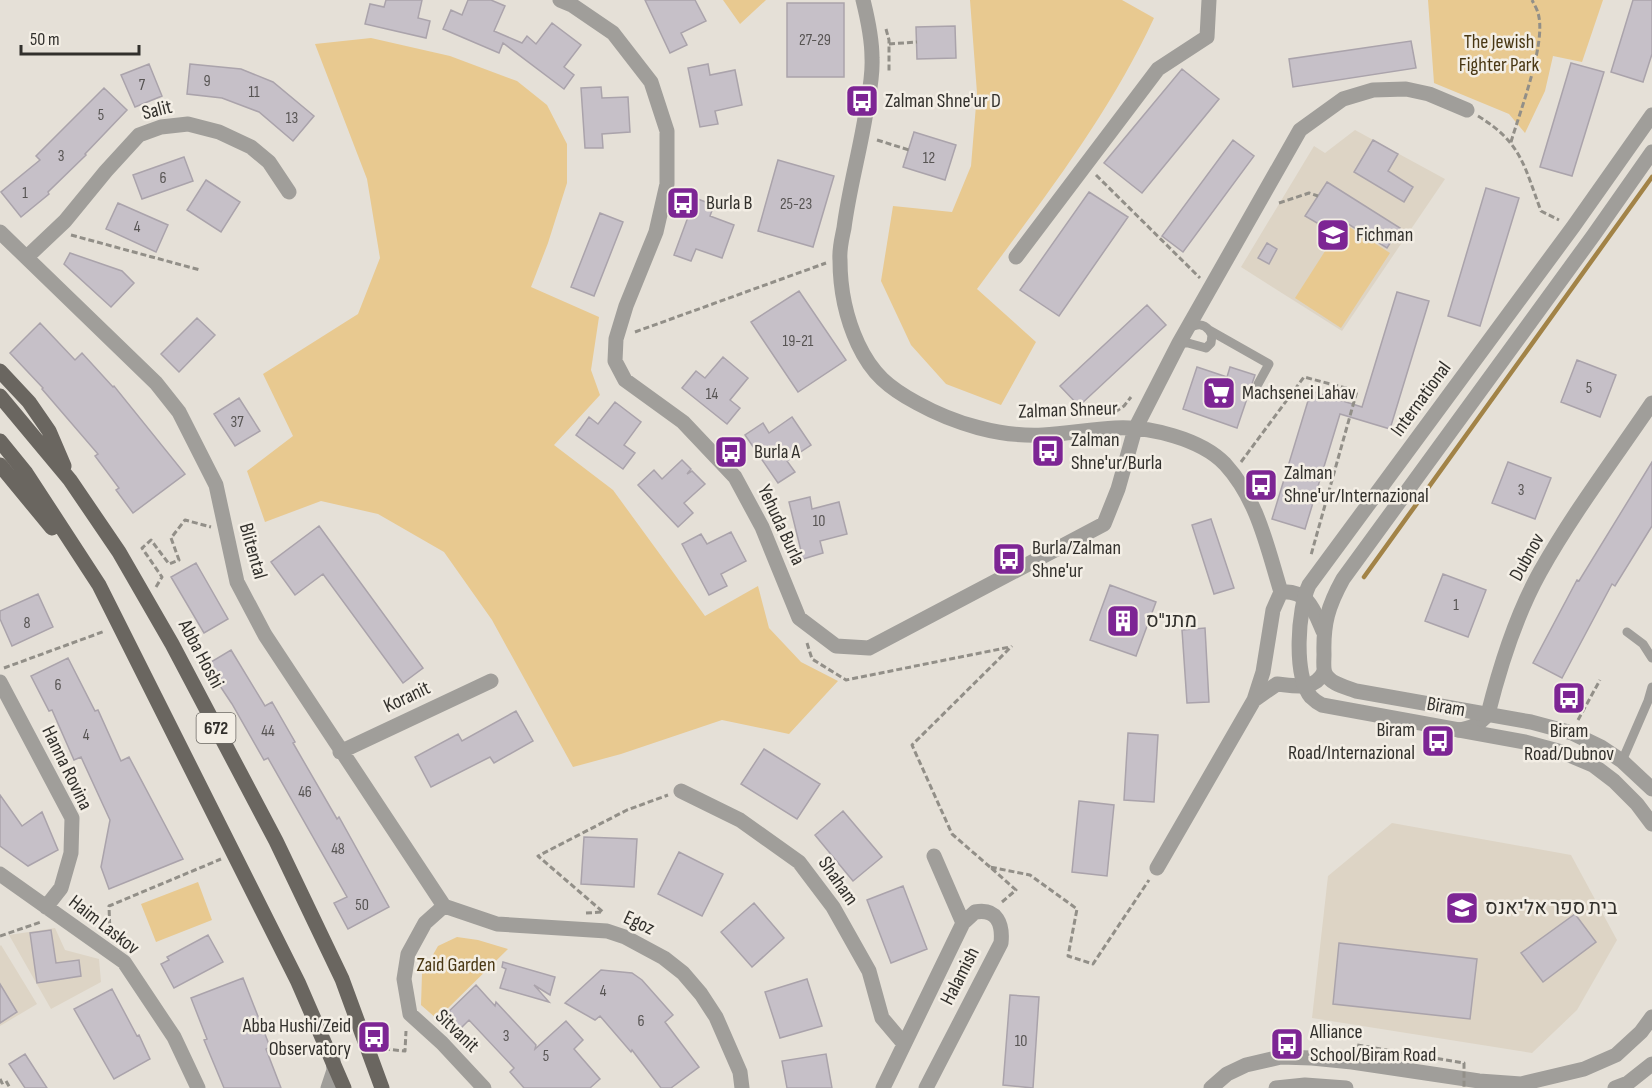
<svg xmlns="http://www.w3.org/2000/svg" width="1652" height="1088" font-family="'Sofia Sans Condensed',Heebo,sans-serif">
	<rect width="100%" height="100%" fill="#e5e0d7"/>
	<path fill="#ddd4c5" d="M1355,130L1445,179L1342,331L1241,267L1314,146L1325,153Z
		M1392,823L1571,855L1617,940L1577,1010L1532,1053L1312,1018L1328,876Z
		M55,928L65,950L99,959L101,982L51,1009L9,935Z
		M1,945L37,1004L0,1026V946Z"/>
	<path fill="#e8c990" d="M723,0H766L740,24Z
		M970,0H1122L1154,18C1108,117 1041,202 977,289L1036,342L1001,405L946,384L911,345L881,281L893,206L952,212L971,166L977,93Z
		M1428,0H1603L1582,62L1553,56L1545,91L1525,133L1509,114L1434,83Z
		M371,38L450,56L517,81L547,105L567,144V183L548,243L531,287L599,317L591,370L600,395L554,445L613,490L705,616L758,586L769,628L801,662L838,681L789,734L722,720L621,754L573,767L492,620L444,552L378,514L321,501L265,522L247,471L293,436L263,374L358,314L380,258L367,179L315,44Z
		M1343,223L1390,253L1341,328L1295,298Z
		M198,882L212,920L156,942L141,904Z
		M457,937L478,940L508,949L437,1019L421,1005L422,974L438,946Z"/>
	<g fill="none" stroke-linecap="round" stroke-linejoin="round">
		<path stroke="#a28347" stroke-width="4.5" d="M1364,577L1652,177"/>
	</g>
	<path fill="#c6c0c8" stroke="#aaa3ab" stroke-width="1.5" d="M386,0H422L418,18L430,21L426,38L365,24L370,4L384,7Z
		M468,0H491L505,6L494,31L522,43L527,36L536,44L552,23L581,45L564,67L574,75L564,89L503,43L499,53L443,29L451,10L462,15Z
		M645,0H695L706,21L681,33L687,45L670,53Z
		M1633,0H1652V54L1643,82L1611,72Z
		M787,3H844V77H787Z
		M955,26L956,58L917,59L916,27Z
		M1411,41L1416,68L1293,87L1289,59Z
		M1571,63L1604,72L1572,176L1540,167Z
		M149,64L162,96L135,107L121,75Z
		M190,64L241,69L273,82L314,116L293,141L259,112L222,98L187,94Z
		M708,64L710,75L735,70L742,105L715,111L718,124L700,127L688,68Z
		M1182,69L1219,99L1142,193L1104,163Z
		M601,87L602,98L628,97L630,132L602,134L603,148H585L581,88Z
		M104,88L127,110L85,154L86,155L48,192L49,194L21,217L1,192L40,160L36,156Z
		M914,132L956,145L945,180L903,167Z
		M1233,140L1254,156L1183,252L1162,236Z
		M1373,140L1398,154L1388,171L1413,187L1404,202L1354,172Z
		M184,157L193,181L142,199L133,175Z
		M778,160L834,176L813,247L758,231Z
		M206,180L240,202L221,232L187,210Z
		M1327,182L1400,228L1387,248L1345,222L1336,234L1305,216Z
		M1486,188L1519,198L1480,326L1448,316Z
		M1089,192L1128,217L1059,316L1020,290Z
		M695,198L714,205L710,216L734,225L722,258L696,249L691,261L674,255Z
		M118,203L168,225L156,252L106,229Z
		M600,213L623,222L594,296L571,287Z
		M1267,243L1277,249L1269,264L1258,258Z
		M70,253L122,271L134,283L111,307L64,264Z
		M799,291L846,360L798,392L751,322Z
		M1397,292L1429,301L1390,429L1340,414L1305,529L1272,519L1311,391L1362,407Z
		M1147,305L1166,325L1079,406L1060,386Z
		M197,318L215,335L179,372L161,354Z
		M40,323L75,360L82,353L113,387L114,386L185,474L133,513L116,490L119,488L95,456L98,454L42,389L43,388L10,353Z
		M723,357L748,378L730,400L740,408L727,424L682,388L696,371L705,378Z
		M1577,360L1616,375L1600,417L1561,402Z
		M1197,367L1227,377L1230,367L1255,375L1237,428L1183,409Z
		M239,398L260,431L235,446L214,414Z
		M615,402L641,422L624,445L635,453L623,469L576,435L589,417L598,424Z
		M792,417L811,445L787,461L795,472L778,483L745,435L763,423L769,433Z
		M682,460L691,469L687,474L692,471L705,484L684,503L693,513L678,527L638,485L654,470L662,479Z
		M1508,462L1551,478L1535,519L1492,503Z
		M1652,462V526L1615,586L1612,584L1562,678L1533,663L1577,580L1579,581Z
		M810,497L812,509L839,502L847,534L820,541L823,553L803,559L789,502Z
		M1211,519L1234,588L1214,594L1192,525Z
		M319,526L423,668L403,683L323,574L295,595L271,562Z
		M731,532L746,561L721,574L727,586L709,595L682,544L701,534L707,544Z
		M196,563L228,619L204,633L171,577Z
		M1443,574L1486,590L1468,637L1425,621Z
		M1110,585L1156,602L1136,656L1090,640Z
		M38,594L53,627L12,646L0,619V611Z
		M1205,628L1209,702L1187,703L1182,630Z
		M231,650L265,706L272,702L295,742L293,743L337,819L339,817L389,907L348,929L334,903L347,897L268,758L264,760L232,704L206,665Z
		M68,658L95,711L98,710L121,761L129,757L183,859L109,889L101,867L110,820L81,757L74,760L52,710L49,711L31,676Z
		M516,711L533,741L494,763L490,757L431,787L415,757L458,734L462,741Z
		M1128,733L1158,735L1154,802L1124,800Z
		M764,749L820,784L797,819L741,784Z
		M0,795L22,826L42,812L58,850L28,866L0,846Z
		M1079,801L1114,805L1107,876L1072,872Z
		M843,811L882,857L853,881L815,835Z
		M584,837L637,839L634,887L581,884Z
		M679,852L723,874L702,916L658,894Z
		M903,886L927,949L891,963L867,900Z
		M754,903L784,938L752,967L721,932Z
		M1575,914L1596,942L1543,982L1521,953Z
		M51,930L56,963L79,960L81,976L37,983L30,933Z
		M208,935L223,962L174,988L161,964L169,960L167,957Z
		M1339,943L1477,959L1470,1019L1333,1004Z
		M503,962L555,977L550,995L534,985L549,1002L500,988L506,969L502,967Z
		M601,970L632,973L642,980L673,1015L665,1022L699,1067L671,1088H661L632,1050L631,1052L600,1016L595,1020L565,1003Z
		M243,978L270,1047L266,1049L281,1088H224L204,1040L207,1039L191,998Z
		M807,979L822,1026L780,1038L765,992Z
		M0,984L17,1012L0,1023Z
		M476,985L495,1006L496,1002L536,1045L535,1049L566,1021L583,1040L574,1049L600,1079L590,1088H524L510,1072L514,1068L469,1020L456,1033L444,1016Z
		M112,989L137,1036L139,1035L150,1059L114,1079L74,1009Z
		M1010,995L1039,997L1033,1088L1003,1085Z
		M25,1054L47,1088H25L9,1064Z
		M826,1054L832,1088H787L782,1061Z"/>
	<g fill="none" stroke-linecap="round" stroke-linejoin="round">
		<path stroke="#928f88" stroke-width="3" stroke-dasharray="6 3" stroke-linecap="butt" d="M886,29L889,40V73
			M889,44L917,42
			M1478,116C1522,143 1524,166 1541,211L1559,220
			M877,140L909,150
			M1511,142C1520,111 1547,42 1538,13C1537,9 1534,4 1532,0
			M1096,175L1200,278
			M1279,203L1309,193L1318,196
			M71,235L200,270
			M635,332L826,263
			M1115,412L1124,406L1131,397
			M1241,462L1304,377L1357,391L1311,555
			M156,587L162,577L142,548L151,540L169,564L179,560L171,538L185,520L211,527
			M807,643L812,659L846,680L1010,647
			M4,668L105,631
			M1578,720L1600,680
			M990,867L952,834L912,745L1012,646
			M1002,902L1016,890L990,867L1030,875L1077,909L1068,956L1093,964L1149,880
			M586,913L603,912L538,856L627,810L668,795
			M110,934L109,906L221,859
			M0,936L41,922
			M384,1049L405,1051L406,1031
			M0,1079L2,1083L6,1081L10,1088"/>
		<path stroke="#a09e9a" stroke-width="9" d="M1189,328C1197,324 1203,323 1209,330L1269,364L1258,384
			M1179,343H1188L1206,348L1211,343L1212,335L1209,330
			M1627,632L1643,644L1652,658
			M1622,761L1648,701L1652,687"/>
		<path stroke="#a09e9a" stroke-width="15" d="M560,0L572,5L613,33L651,82L667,131V184L656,232L626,306L616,339L615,361L625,380L683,422L735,477L762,527L799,618L836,646L869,648L1104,524L1118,489L1135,429L1179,343L1300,130L1343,99L1373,90L1406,89L1429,94L1467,110
			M863,0C868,20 872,38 872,58C873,76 869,94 866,112C860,151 849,189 844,228C842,238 839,249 840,260C840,288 846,318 858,344C872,374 889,388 917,403C955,424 1000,437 1043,435C1067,434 1091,429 1115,428C1149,426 1201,439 1225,464C1258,500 1267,547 1281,592
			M0,232L156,383L179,412L216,485L237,582L265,635L444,906
			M27,257L65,221L106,171L139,135L161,127L188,124L219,132L251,147L269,162L289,192
			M1016,257L1158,69L1207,37L1209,0
			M1281,592C1308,590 1314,610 1323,631
			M0,682L72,818L71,853L61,888L46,907
			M1254,700L1277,684C1296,686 1314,691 1324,672
			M1458,730C1471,728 1479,725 1488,714C1500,666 1516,615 1540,572C1573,513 1614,459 1652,403
			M340,752L491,681
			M681,791L740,820L799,862L833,907L869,971L882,1018L904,1044
			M934,856L963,923
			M1157,868L1254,700L1263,672L1273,610L1281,592
			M0,874L124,962L174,1037L198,1088
			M444,906L497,924L607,931L625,937L664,958L683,973L701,994L716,1017L740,1072L742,1088
			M444,906L425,923L408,954L404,979L410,1014L442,1043L484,1088
			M328,1088L334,1070L333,1060
			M883,1088L963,923L975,912C997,908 1003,924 1001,943L926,1088"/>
		<path stroke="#a09e9a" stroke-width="15" d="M1652,115L1573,227L1309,585C1298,608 1293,676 1311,697C1314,700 1318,703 1322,705L1525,742L1562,752L1593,765L1614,781L1637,804L1652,824
			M1652,152L1593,236L1343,579C1328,606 1323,624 1324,654C1324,660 1323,668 1325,673C1330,684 1346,687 1356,691L1531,722L1572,733L1601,747L1622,761L1652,789
			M1211,1088L1227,1074L1246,1065L1281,1057L1312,1058L1352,1062L1479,1081L1521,1084L1584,1069L1616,1055L1641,1032L1652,1017
			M1276,1088L1305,1085L1346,1088
			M1615,1088L1628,1083L1652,1064"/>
		<path stroke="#6a6660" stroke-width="15" d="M0,371L29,402L49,431L64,466
			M0,396L70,480L119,552L172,644L276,841L342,979L382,1088
			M0,441L26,473L99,585L298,982L344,1088
			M0,465L52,528"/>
		<path stroke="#928f88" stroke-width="3" stroke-dasharray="6 3" stroke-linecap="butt" d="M1352,1062L1357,1045L1464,1063V1088"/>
	</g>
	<defs>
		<symbol id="bus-square" viewBox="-11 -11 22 22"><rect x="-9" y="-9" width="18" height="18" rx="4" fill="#7d2594" stroke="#f3eee5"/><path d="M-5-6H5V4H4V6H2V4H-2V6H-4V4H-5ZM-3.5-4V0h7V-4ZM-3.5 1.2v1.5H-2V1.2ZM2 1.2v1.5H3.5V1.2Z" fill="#fff"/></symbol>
		<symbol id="school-square" viewBox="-11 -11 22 22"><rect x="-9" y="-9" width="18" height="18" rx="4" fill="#7d2594" stroke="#f3eee5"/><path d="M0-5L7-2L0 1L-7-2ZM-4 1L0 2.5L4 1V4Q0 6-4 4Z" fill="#fff"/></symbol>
		<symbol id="supermarket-square" viewBox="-11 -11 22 22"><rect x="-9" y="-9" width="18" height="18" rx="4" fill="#7d2594" stroke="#f3eee5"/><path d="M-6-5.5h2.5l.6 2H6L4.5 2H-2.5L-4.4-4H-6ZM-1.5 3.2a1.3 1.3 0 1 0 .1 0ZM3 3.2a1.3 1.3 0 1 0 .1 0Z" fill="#fff"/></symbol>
		<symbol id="building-square" viewBox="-11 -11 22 22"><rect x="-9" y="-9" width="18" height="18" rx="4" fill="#7d2594" stroke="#f3eee5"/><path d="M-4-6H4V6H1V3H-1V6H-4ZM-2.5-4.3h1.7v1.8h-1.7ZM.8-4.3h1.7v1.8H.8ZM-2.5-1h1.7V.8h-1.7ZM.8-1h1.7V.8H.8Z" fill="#fff"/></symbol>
	</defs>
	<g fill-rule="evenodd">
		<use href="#bus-square" x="843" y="82" width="38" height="38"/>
		<use href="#bus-square" x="664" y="184" width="38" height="38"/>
		<use href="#school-square" x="1314" y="216" width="38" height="38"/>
		<use href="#supermarket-square" x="1200" y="374" width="38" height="38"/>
		<use href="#bus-square" x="1029" y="432" width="38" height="38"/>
		<use href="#bus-square" x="712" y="433" width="38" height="38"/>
		<use href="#bus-square" x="1242" y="466" width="38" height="38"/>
		<use href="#bus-square" x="990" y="540" width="38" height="38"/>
		<use href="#building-square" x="1104" y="602" width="38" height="38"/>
		<use href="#bus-square" x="1550" y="679" width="38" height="38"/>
		<use href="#bus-square" x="1419" y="722" width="38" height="38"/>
		<use href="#school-square" x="1443" y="889" width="38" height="38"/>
		<use href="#bus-square" x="355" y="1018" width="38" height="38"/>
		<use href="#bus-square" x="1268" y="1025" width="38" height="38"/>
	</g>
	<g text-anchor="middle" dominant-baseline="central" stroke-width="5" stroke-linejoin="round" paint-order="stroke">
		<g font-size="16" fill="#575453">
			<text x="815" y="40">27-29</text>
			<text x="207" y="81">9</text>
			<text x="142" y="85">7</text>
			<text x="254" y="92">11</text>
			<text x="101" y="115">5</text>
			<text x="292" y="118">13</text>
			<text x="61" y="156">3</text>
			<text x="929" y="158">12</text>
			<text x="163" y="178">6</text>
			<text x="25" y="193">1</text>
			<text x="796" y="204">25-23</text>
			<text x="137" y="227">4</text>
			<text x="798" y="341">19-21</text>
			<text x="1589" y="388">5</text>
			<text x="712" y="394">14</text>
			<text x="237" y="422">37</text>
			<text x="1521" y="490">3</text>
			<text x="819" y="521">10</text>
			<text x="1456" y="605">1</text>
			<text x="27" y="623">8</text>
			<text x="58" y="685">6</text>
			<text x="268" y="731">44</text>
			<text x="86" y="735">4</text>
			<text x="305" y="792">46</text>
			<text x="338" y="849">48</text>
			<text x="362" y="905">50</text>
			<text x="603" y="991">4</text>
			<text x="641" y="1021">6</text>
			<text x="506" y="1036">3</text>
			<text x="1021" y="1041">10</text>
			<text x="546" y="1056">5</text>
		</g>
		<rect fill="#f3eee5" stroke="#6c6964" stroke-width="1.5" x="196.5" y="713" width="39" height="30" rx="4.5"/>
		<g font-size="18" font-weight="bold" fill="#32302c">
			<text x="216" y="728">672</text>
		</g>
		<g font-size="20" fill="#493713" stroke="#f3eee5">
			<text x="1499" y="42">The Jewish<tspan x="1499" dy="23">Fighter Park</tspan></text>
			<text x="456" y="965">Zaid Garden</text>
		</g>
		<g font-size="20" fill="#32302c" stroke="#f3eee5" text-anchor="start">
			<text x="885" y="101">Zalman Shne'ur D</text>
			<text x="706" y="203">Burla B</text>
			<text x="1356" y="235">Fichman</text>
			<text x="1242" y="393">Machsenei Lahav</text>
			<text x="1071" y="440">Zalman<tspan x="1071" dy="23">Shne'ur/Burla</tspan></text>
			<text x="754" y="452">Burla A</text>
			<text x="1284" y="473">Zalman<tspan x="1284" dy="23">Shne'ur/Internazional</tspan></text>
			<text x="1032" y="548">Burla/Zalman<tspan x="1032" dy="23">Shne'ur</tspan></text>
			<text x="1146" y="621">מתנ"ס</text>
			<text x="1415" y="730" text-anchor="end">Biram<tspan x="1415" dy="23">Road/Internazional</tspan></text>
			<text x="1569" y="731" text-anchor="middle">Biram<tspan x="1569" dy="23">Road/Dubnov</tspan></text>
			<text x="1485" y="908">בית ספר אליאנס</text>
			<text x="351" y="1026" text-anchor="end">Abba Hushi/Zeid<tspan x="351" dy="23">Observatory</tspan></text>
			<text x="1310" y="1032">Alliance<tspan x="1310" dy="23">School/Biram Road</tspan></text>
		</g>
		<g font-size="20" fill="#32302c" stroke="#f3eee5">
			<text transform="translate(157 110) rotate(-14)">Salit</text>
			<text transform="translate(1421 399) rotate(-54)">International</text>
			<text transform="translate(1068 410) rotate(-2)">Zalman Shneur</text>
			<text transform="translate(781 525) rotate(65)">Yehuda Burla</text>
			<text transform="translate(253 551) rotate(74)">Blitental</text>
			<text transform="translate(1527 557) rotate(-61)">Dubnov</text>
			<text transform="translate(201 654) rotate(62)">Abba Hoshi</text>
			<text transform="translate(407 697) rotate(-25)">Koranit</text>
			<text transform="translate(1446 707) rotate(10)">Biram</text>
			<text transform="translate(67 768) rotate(64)">Hanna Rovina</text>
			<text transform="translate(838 881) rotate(55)">Shaham</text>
			<text transform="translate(639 923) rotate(25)">Egoz</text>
			<text transform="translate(104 925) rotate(38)">Haim Laskov</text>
			<text transform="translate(960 976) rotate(-63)">Halamish</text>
			<text transform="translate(457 1031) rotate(44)">Sitvanit</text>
		</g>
	</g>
	<path d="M21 45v9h118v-9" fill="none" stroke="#32302c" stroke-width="3"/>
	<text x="30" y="45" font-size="18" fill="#32302c" stroke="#f3eee5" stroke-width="4.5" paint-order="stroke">50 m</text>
</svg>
